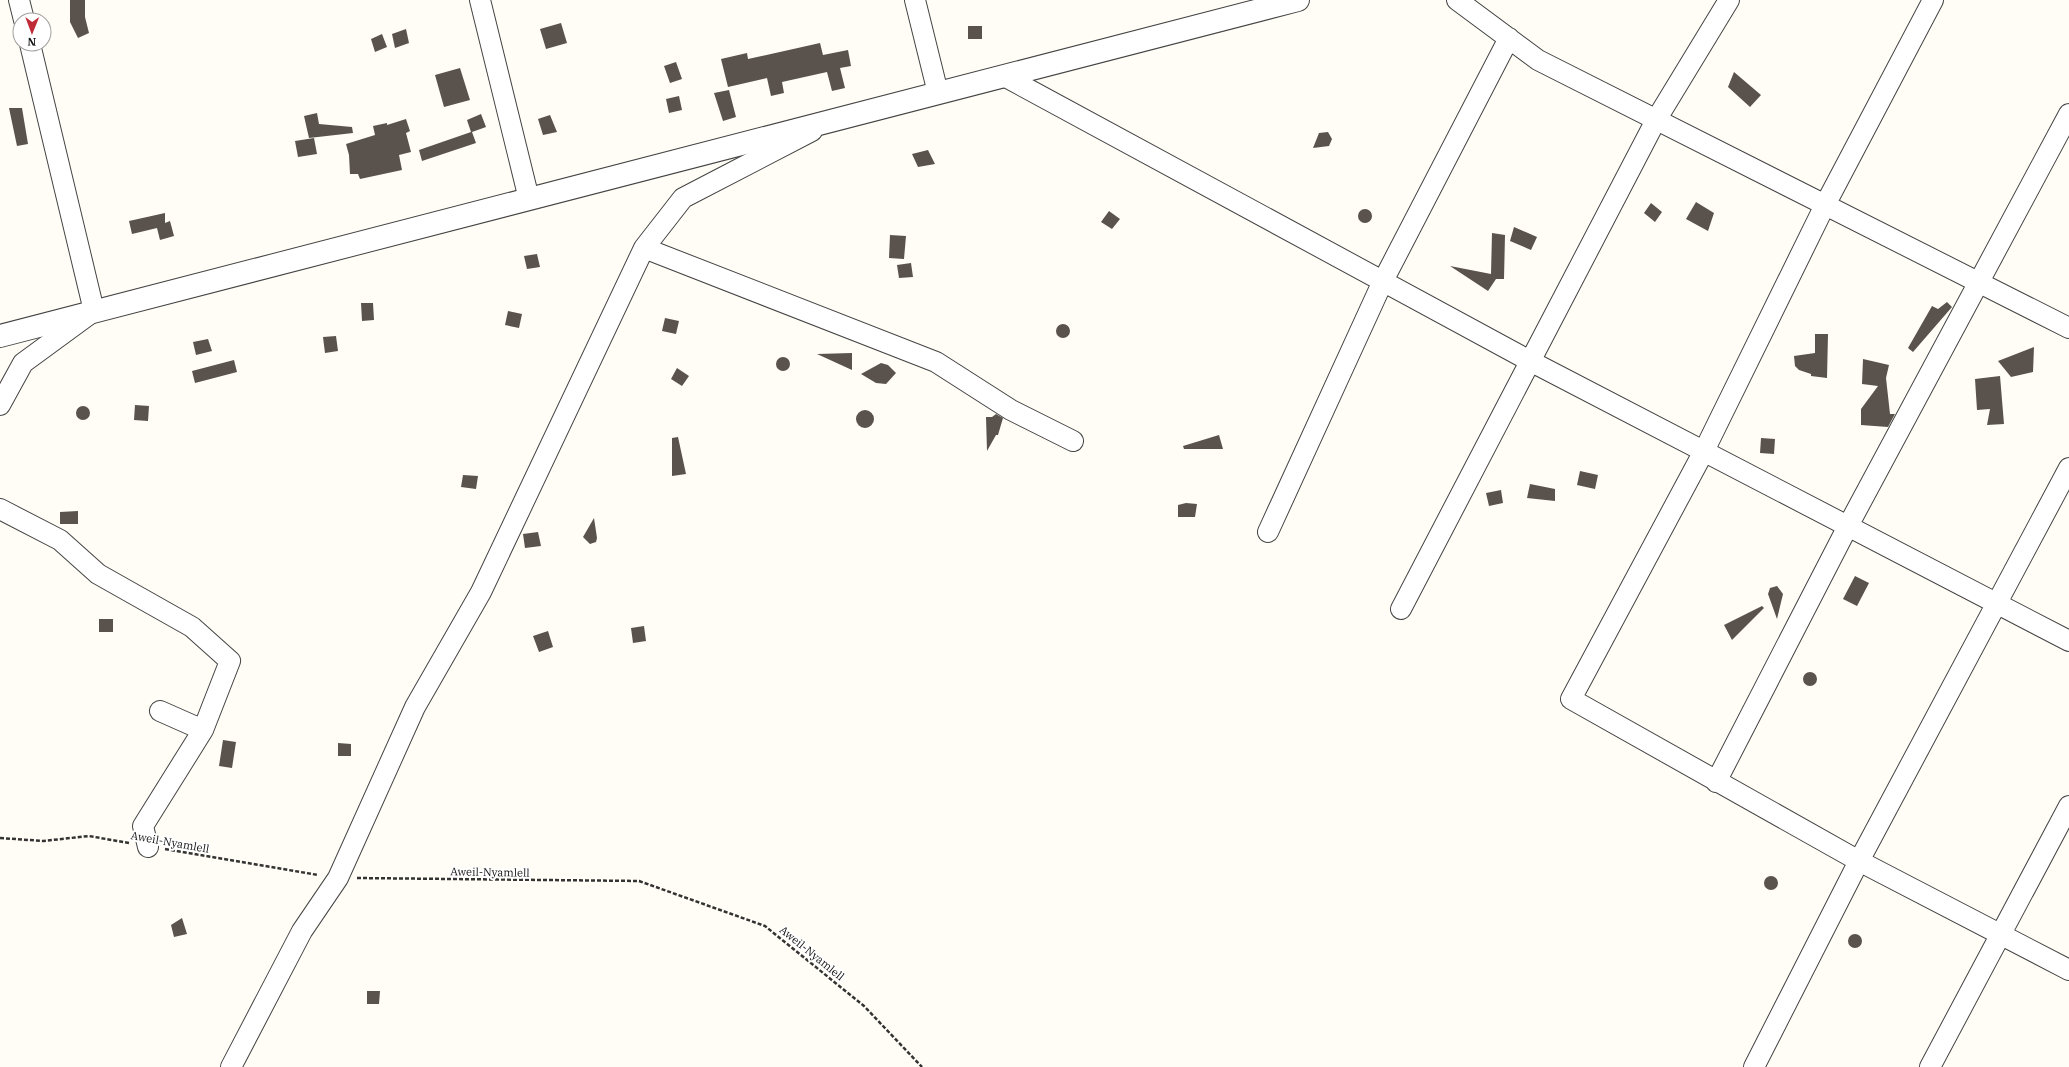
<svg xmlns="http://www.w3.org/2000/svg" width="2069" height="1067" font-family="'IBM Plex Serif',serif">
	<rect width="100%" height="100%" fill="#fffdf5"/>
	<path fill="#5a524d" d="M70,0H85V17L89,33L78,38L70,22Z
		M561,23L567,43L546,49L540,29Z
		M968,26H982V39H968Z
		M406,29L409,43L395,48L392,34Z
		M382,34L387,47L375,52L371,39Z
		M820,43L823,55L848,50L851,66L840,68L845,88L832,91L827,72L782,82L784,93L771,96L767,78L728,87L721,59L747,53L748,59Z
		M676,62L682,79L670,83L664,66Z
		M460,68L470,100L444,107L435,75Z
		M1734,72L1761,95L1750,107L1728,87Z
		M729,90L736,117L723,121L714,93Z
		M679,96L682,110L669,113L666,99Z
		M9,108H22L28,144L17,146Z
		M317,113L319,124L352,127L353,133L309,138L304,116Z
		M481,114L486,127L472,132L476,143L422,161L419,150L471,132L467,120Z
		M550,115L557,132L543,135L538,119Z
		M406,119L410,131L406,133L411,152L399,155L402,170L360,179L358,174H350L349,155L346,144L375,135L373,126L387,123V125Z
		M1328,132L1332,139L1329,146L1313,148L1319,133Z
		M314,138L317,154L298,157L295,141Z
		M928,150L935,164L918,167L912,154Z
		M1696,202L1714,213L1708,231L1686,219Z
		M1651,203L1662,212L1655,222L1644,213Z
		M1358 216a7 7 0 1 1 14 0a7 7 0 1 1-14 0Z
		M1109,211L1120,219L1112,229L1101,222Z
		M165,213V223L170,221L174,236L160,240L157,228L132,234L129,221Z
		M1514,227L1537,237L1531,250L1510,241Z
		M1492,233L1505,235L1504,279H1496L1488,291L1450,266L1491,274Z
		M890,235L906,236L904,259L889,258Z
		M537,254L540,267L527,269L524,256Z
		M911,263L913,277L899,278L897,265Z
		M1947,302L1952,307L1913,352L1908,348L1932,306L1938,309Z
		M361,303H373L374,320L362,321Z
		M508,311L522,314L519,328L505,325Z
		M665,318L679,321L676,334L662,331Z
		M1056 331a7 7 0 1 1 14 0a7 7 0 1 1-14 0Z
		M1815,334H1828L1827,378L1811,376V374L1799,370L1795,366L1794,356L1815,353Z
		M336,336L338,351L325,353L323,337Z
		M208,339L212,351L196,355L193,342Z
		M2034,347L2033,372L2011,377L1998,361Z
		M852,353V370L817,354Z
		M776 364a7 7 0 1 1 14 0a7 7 0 1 1-14 0Z
		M1863,359L1889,365L1886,378L1890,414H1895L1888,427L1861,425V409L1878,386L1862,384Z
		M234,360L237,372L195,383L192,371Z
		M881,363L888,365L896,373L886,384L876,383L861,374Z
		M677,368L689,376L682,386L671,379Z
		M2000,376L2004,424L1987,425L1990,409L1977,410L1975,379Z
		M135,405L149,406L148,421L134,420Z
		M76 413a7 7 0 1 1 14 0a7 7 0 1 1-14 0Z
		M856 419a9 9 0 1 1 18 0a9 9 0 1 1-18 0Z
		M996,414L1003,418L998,435H996L987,451L986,417H992Z
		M1219,435L1223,449H1184L1183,446Z
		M678,437L686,474L672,476V438Z
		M1761,438L1775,439L1774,454L1760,453Z
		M1580,471L1598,475L1595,489L1577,485Z
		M463,475L478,476L476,489L461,487Z
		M1530,484L1555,489V501L1527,498Z
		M1501,490L1503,503L1489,506L1486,493Z
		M1186,503L1197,504L1195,517H1178V505Z
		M78,511V524H60V512Z
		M594,518L597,538L596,542L590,544L583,537Z
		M538,532L541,546L525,548L523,534Z
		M1855,576L1869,583L1857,606L1843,599Z
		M1777,586L1783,594L1777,619L1768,594L1770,588Z
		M1762,606L1764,608L1732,640L1724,625Z
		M99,619H113V632H99Z
		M644,626L646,641L633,643L631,628Z
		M548,631L553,647L539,652L533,636Z
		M1803 679a7 7 0 1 1 14 0a7 7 0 1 1-14 0Z
		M223,740L236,742L232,768L219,766Z
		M338,743L351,744V756H338Z
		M1764 883a7 7 0 1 1 14 0a7 7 0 1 1-14 0Z
		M182,918L187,934L174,937L171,925Z
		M1848 941a7 7 0 1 1 14 0a7 7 0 1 1-14 0Z
		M367,991H380L379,1004H367Z"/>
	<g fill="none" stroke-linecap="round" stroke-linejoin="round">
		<defs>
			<path id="minor" d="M19,0L24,20
				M480,0L529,199
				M915,0L938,93
				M1457,0L1538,60L2069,328
				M1933,0L1825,205L1704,451L1571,699L1859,861L2069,970
				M1004,76L1530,361L2069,641
				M812,131L683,198L644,248L936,362L1011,410L1073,441
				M0,405L23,363L94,311L30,44
				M0,509L60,540L98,574L192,627L230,661L203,730L160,711
				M1268,532L1383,281L1509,38
				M1401,609L1656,120L1729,0
				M1716,782L1848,526L2069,114
				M148,847L143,826L203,730
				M231,1067L302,931L338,878L415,707L481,592L644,248
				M1754,1067L1859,861L2069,468
				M1930,1067L2069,806"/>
			<path id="tertiary" d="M0,336L1298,0"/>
		</defs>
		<use href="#minor" stroke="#444" stroke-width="22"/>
		<use href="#tertiary" stroke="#444" stroke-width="24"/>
		<path stroke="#333" stroke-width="2.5" stroke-dasharray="4 2" stroke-linecap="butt" d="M0,838L43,841L89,836L129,843
			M165,849L318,875
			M357,878L639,881L765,926L864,1006L922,1067"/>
		<use href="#minor" stroke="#fff" stroke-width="20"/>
		<use href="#tertiary" stroke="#fff" stroke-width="22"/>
	</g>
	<g text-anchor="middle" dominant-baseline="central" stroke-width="4" stroke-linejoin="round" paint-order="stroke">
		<g font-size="11" fill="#111" stroke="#fff">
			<text transform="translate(170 842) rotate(10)">Aweil-Nyamlell</text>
			<text transform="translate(490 872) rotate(1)">Aweil-Nyamlell</text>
			<text transform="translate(812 953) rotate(39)">Aweil-Nyamlell</text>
		</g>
	</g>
	<g transform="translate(32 32) rotate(181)"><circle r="19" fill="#ffffff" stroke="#a0a0a0"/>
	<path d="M0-3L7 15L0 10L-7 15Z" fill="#c02a36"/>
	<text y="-6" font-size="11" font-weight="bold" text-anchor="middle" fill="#111111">N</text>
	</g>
</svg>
